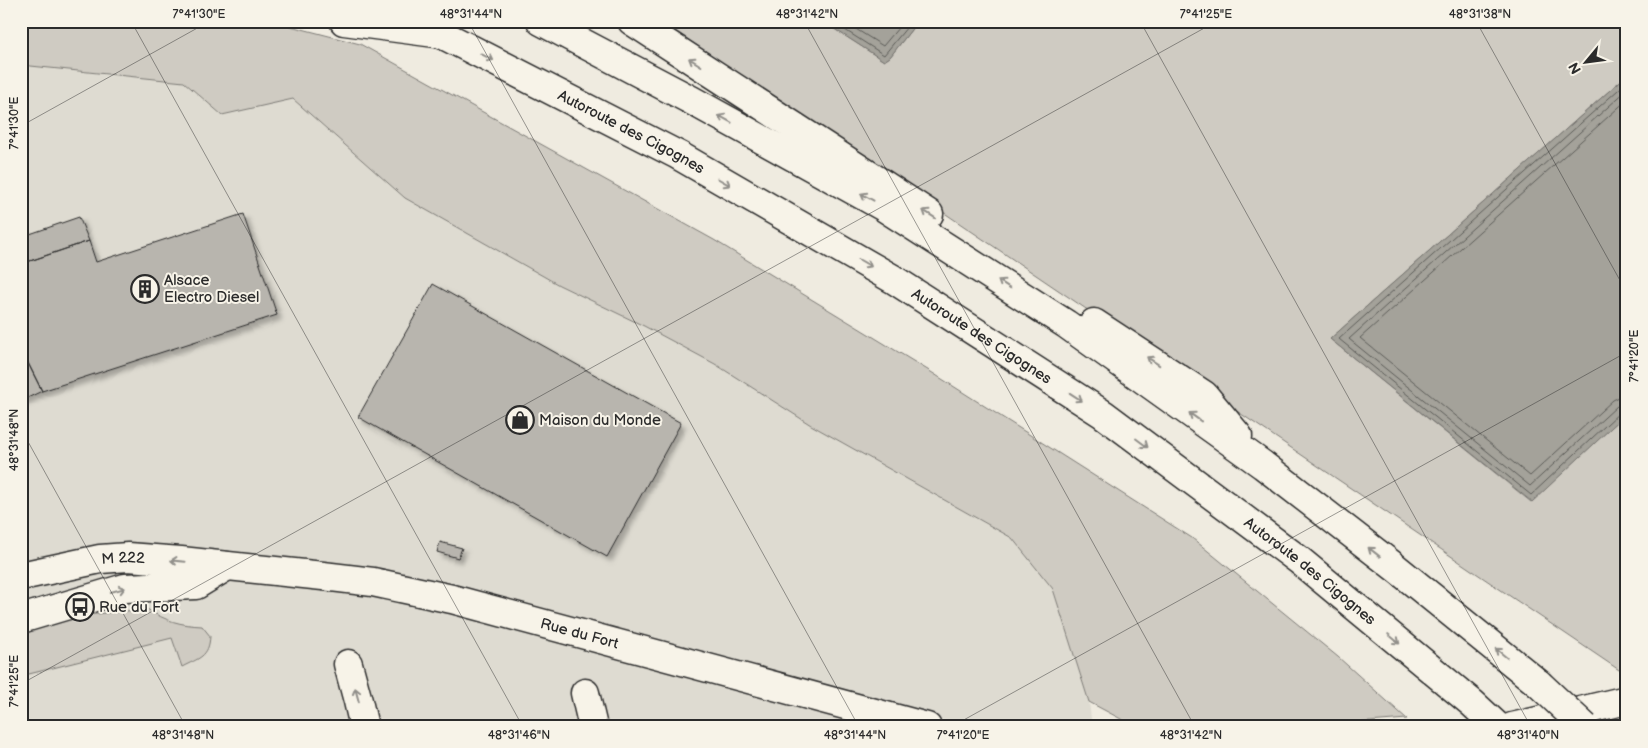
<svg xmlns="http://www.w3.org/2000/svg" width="1648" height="748" font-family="'Balsamiq Sans',sans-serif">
	<defs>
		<filter id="shadow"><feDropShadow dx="4.5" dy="4.5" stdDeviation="2.5" flood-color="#0004"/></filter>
	</defs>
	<rect width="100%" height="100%" fill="#efebe0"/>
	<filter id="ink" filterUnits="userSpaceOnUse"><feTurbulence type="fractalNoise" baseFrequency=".02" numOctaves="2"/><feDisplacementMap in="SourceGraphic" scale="10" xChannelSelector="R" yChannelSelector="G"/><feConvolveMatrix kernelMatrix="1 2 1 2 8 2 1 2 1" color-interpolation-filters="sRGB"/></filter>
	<g filter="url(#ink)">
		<path fill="#dedbd1" d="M21,65L184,82L222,115L293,99L405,198L559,285L644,326L715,364L811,425L1012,538L1053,589L1089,702L1092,727H21Z"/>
		<path fill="#cfcbc2" stroke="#7d7b76" d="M21,21H271L360,44L714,240L931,372L1192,538L1338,657L1407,719L1302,727H1136L1089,702L1053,589L1012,538L811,425L715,364L644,326L559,285L405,198L293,99L222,115L184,82L21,65Z
			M661,21H822L884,61L890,57L918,21H1627V75L1330,339L1531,502L1627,413V674H1625Z
			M147,609C166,621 180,625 202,626L210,636C209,657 199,658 182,667L172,638L21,676V632L86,615Z"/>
		<path fill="#a4a29a" stroke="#74726e" d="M822,21H918L890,57L884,61Z
			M1627,75V413L1532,502L1330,339Z"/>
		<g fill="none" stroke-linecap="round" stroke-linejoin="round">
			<path stroke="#5b5b57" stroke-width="1" d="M831,21L884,55L912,21
				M843,21L883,46L904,21
				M1627,82L1339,339L1531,495L1621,411L1627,410
				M1627,90L1349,339L1530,486L1617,406L1627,403
				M1627,100L1360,338L1530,476L1613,400L1619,397L1627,396"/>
		</g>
		<path fill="#b8b5ae" stroke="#2b2b2b" filter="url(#shadow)" d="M243,214L277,315L42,391L21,349V264L89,241L96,262Z
			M79,217L89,241L21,264V237Z
			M433,284L681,423L607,557L358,417Z
			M21,349L42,391L21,401Z
			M440,542L462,548L458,558L437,552Z"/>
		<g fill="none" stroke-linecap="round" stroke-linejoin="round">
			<defs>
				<path id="minor" d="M348,664L358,701L364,727
					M585,693L593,727"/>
				<g id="major">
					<path id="s1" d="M21,576L100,559L128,557L181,561L323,576L373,582L452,599L927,727"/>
					<path d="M21,619L125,588L196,585L227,566"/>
					<path d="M1512,727L1627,700"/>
				</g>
				<g id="highway">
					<path d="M344,21L435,33"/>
					<path id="s2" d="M416,21L678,155L893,279L1103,414L1299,560L1472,703L1498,727"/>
					<path d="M541,21L691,100L882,206L1066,324L1263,465L1396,568L1539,684"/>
					<path d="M632,21L929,214"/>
					<path d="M1094,323L1204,395L1238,436"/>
				</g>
			</defs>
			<use href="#minor" stroke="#2b2b2b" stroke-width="31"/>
			<use href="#major" stroke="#2b2b2b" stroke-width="31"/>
			<use href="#highway" stroke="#2b2b2b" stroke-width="31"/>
			<use href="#minor" stroke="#f7f3e8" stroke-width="28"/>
			<use href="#major" stroke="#f7f3e8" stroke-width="28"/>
			<use href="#highway" stroke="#f7f3e8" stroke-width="28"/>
			<defs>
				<path id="highway-bridge" d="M1539,684L1585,727"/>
			</defs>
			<use href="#highway-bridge" stroke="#2b2b2b" stroke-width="31" stroke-linecap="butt"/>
			<use href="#highway-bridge" stroke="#f7f3e8" stroke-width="28"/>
		</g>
		<defs><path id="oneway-shaft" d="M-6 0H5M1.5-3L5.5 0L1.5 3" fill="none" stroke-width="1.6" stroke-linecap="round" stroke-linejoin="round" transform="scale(1.25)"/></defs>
		<g stroke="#918f8a">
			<use href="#oneway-shaft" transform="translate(487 57) rotate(27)"/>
			<use href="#oneway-shaft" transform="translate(695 62) rotate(-148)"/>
			<use href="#oneway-shaft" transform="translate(725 119) rotate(-151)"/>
			<use href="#oneway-shaft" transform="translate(724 182) rotate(30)"/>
			<use href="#oneway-shaft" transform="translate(867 197) rotate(-151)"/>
			<use href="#oneway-shaft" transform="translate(929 214) rotate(-147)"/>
			<use href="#oneway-shaft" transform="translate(865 263) rotate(30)"/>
			<use href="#oneway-shaft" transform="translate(1004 284) rotate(-147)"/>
			<use href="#oneway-shaft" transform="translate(1153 361) rotate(-147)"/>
			<use href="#oneway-shaft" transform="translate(1076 397) rotate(33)"/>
			<use href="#oneway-shaft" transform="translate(1195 417) rotate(-144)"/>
			<use href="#oneway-shaft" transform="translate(1142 443) rotate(37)"/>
			<use href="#oneway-shaft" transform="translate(1374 552) rotate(-142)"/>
			<use href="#oneway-shaft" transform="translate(178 561) rotate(-175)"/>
			<use href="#oneway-shaft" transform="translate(118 590) rotate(-15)"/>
			<use href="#oneway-shaft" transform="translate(1394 639) rotate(40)"/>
			<use href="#oneway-shaft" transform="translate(1501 653) rotate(-141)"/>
			<use href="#oneway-shaft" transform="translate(357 695) rotate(-105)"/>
		</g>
	</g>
	<path fill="none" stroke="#2b2b2b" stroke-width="1" stroke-opacity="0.45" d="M131,21L523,727M468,21L859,727M804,21L1195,727M1140,21L1531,727M1476,21L1627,293M21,126L210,21M21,429L186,727M21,684L1217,21M951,727L1627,352"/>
	<defs>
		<symbol id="building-ring" viewBox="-11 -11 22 22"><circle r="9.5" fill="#f7f3e8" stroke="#2b2b2b" stroke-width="1.5"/><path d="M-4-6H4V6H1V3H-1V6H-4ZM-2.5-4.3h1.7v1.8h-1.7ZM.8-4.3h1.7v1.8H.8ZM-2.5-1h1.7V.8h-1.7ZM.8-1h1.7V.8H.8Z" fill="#2b2b2b"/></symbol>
		<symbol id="shop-ring" viewBox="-11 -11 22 22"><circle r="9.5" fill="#f7f3e8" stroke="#2b2b2b" stroke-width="1.5"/><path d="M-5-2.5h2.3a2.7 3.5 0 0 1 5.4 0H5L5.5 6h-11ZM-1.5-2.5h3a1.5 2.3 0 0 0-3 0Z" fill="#2b2b2b"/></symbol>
		<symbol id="bus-ring" viewBox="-11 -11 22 22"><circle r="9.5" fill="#f7f3e8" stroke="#2b2b2b" stroke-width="1.5"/><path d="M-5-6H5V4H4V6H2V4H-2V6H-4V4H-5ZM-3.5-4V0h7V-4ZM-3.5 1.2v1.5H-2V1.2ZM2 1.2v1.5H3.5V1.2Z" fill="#2b2b2b"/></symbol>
	</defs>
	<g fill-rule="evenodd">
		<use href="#building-ring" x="129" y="273" width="32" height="32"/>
		<use href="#shop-ring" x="504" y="404" width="32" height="32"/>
		<use href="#bus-ring" x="64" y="591" width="32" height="32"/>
	</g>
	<g text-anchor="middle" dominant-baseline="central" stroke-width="4" stroke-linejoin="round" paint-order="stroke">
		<g font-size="15" fill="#2b2b2b" stroke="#f7f3e8">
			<text stroke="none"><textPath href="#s2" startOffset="242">Autoroute des Cigognes</textPath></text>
			<text stroke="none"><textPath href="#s2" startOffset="648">Autoroute des Cigognes</textPath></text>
			<text stroke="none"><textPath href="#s1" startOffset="104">M 222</textPath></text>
			<text stroke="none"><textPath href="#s2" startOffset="1052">Autoroute des Cigognes</textPath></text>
			<text stroke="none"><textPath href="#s1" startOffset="568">Rue du Fort</textPath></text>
		</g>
		<g font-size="15" fill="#2b2b2b" stroke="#f7f3e8" text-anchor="start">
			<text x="164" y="280">Alsace<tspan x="164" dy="17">Electro Diesel</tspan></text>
			<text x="539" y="420">Maison du Monde</text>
			<text x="99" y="607">Rue du Fort</text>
		</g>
	</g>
	<rect width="1648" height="748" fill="none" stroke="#f7f3e8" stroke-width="55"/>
	<g transform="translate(1586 62) rotate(241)" stroke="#f7f3e8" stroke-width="4" paint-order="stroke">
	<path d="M0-4L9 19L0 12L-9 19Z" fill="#2b2b2b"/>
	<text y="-8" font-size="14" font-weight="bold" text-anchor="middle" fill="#2b2b2b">N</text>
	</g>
	<rect x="28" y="28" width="1592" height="692" fill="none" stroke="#2b2b2b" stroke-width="2"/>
	<g font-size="12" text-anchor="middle" fill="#2b2b2b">
		<text x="199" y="18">7°41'30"E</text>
		<text x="471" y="18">48°31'44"N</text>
		<text x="807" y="18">48°31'42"N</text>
		<text x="1206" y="18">7°41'25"E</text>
		<text x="1480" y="18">48°31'38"N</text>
		<text transform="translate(14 123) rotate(-90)" y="4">7°41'30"E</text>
		<text transform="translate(1634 356) rotate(-90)" y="4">7°41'20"E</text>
		<text transform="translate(14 440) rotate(-90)" y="4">48°31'48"N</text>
		<text transform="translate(14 681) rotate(-90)" y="4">7°41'25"E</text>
		<text x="183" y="739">48°31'48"N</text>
		<text x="519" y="739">48°31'46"N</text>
		<text x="855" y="739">48°31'44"N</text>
		<text x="963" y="739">7°41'20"E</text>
		<text x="1191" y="739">48°31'42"N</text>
		<text x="1528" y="739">48°31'40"N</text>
	</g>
</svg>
